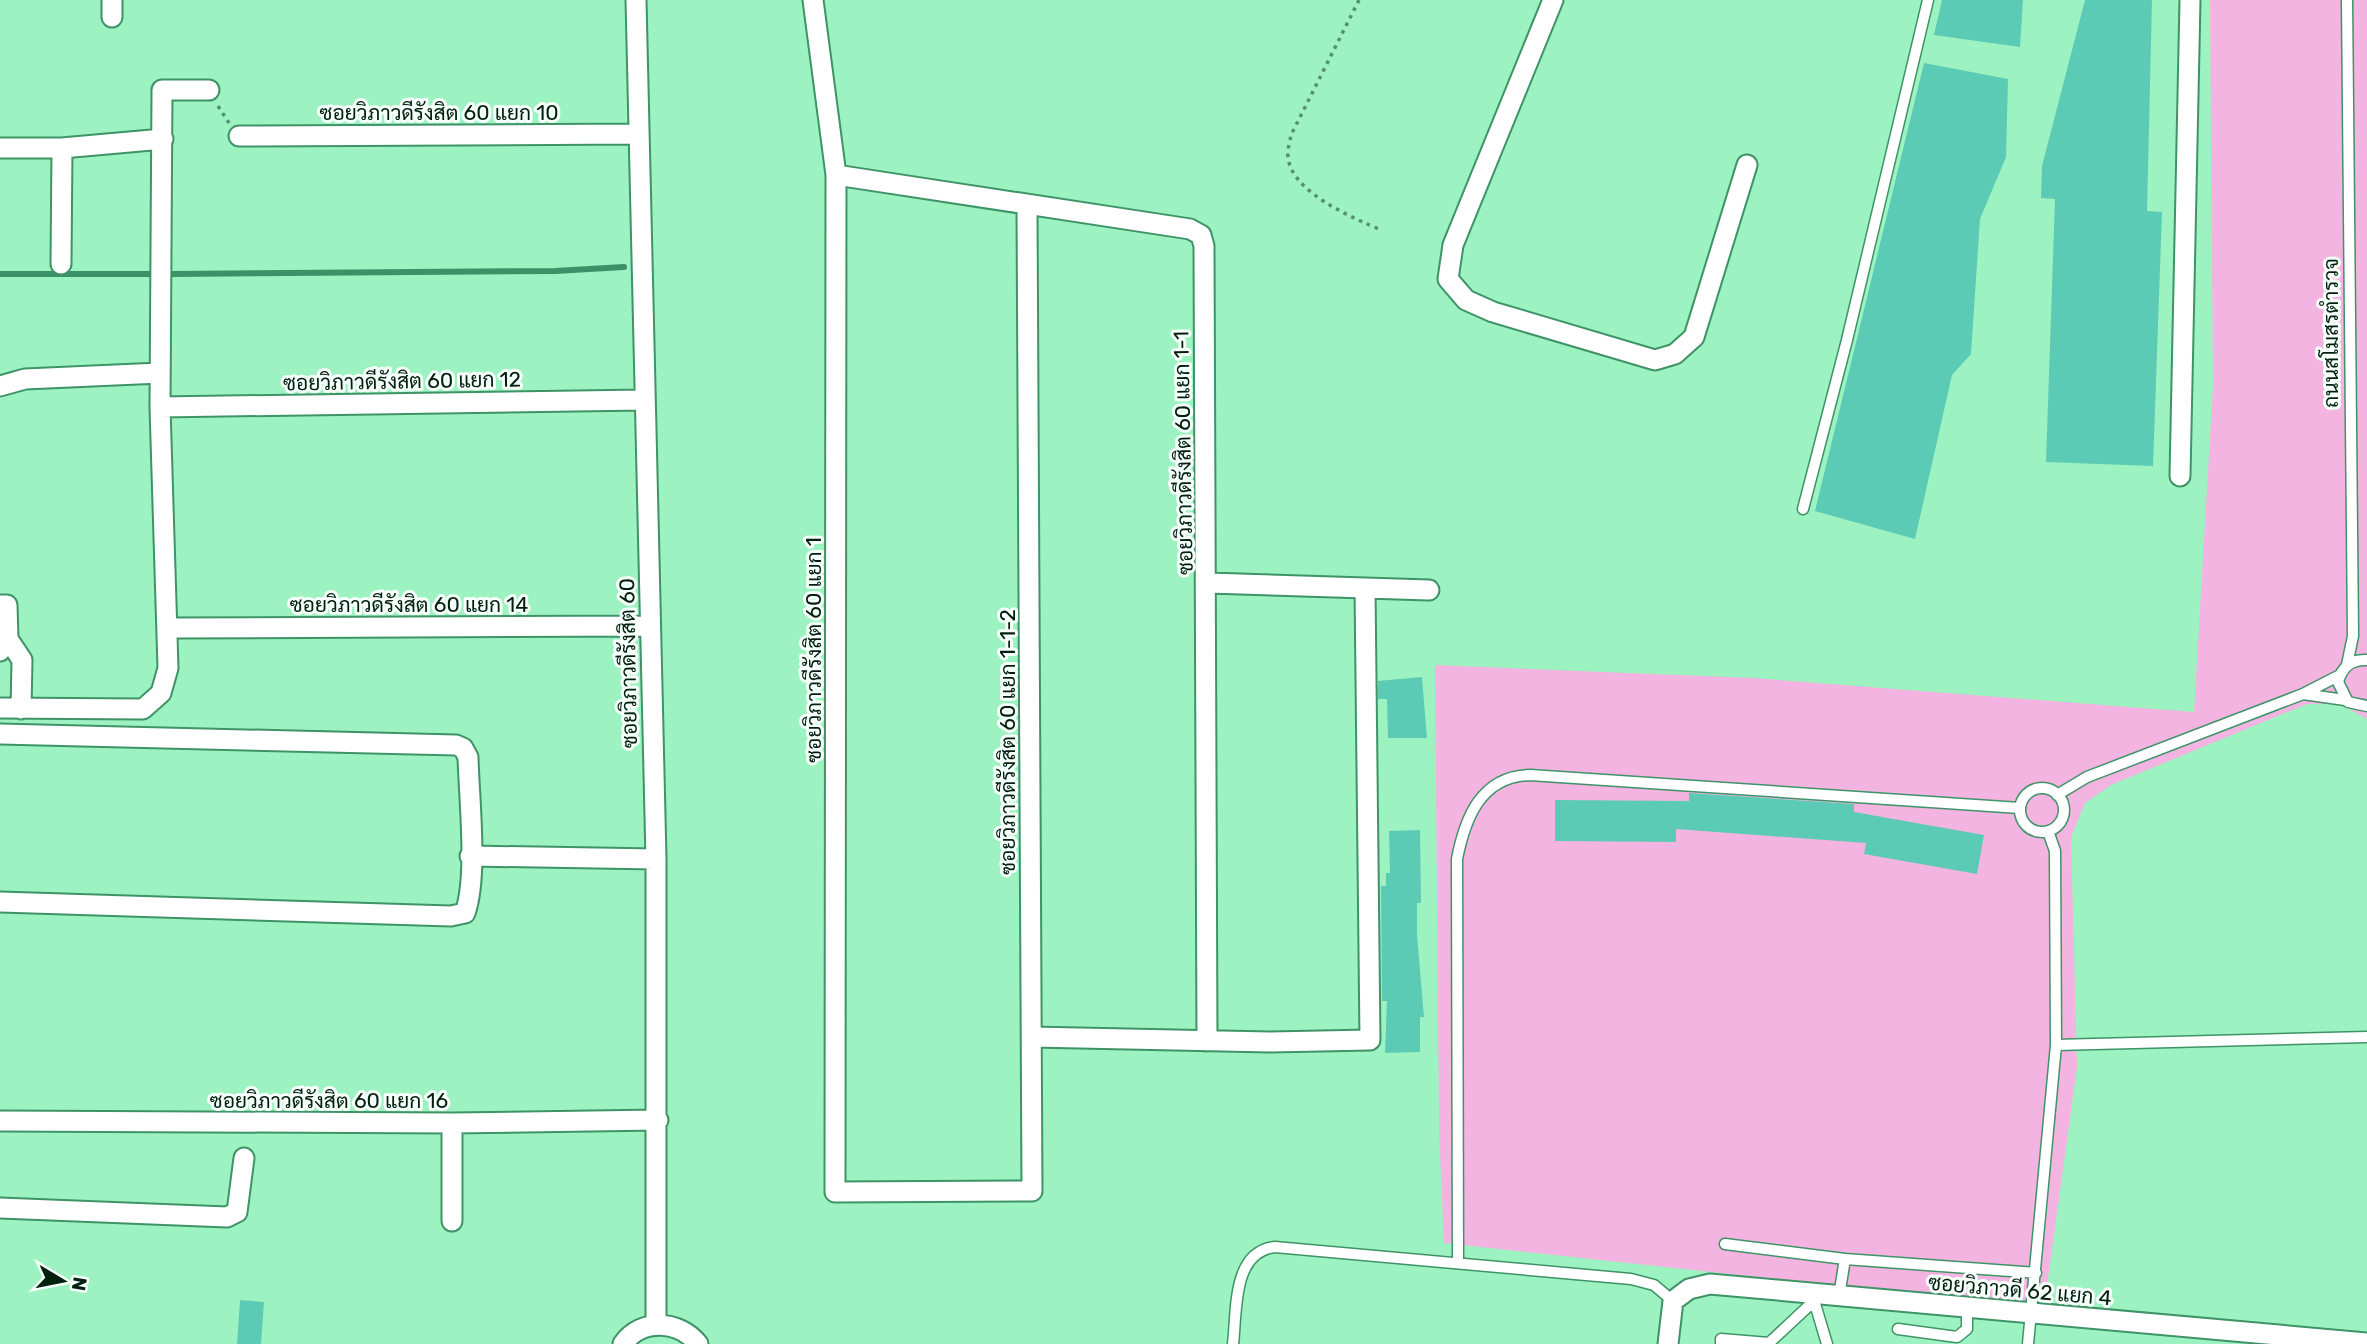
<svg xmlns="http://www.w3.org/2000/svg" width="2367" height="1344" font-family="Rubik,Sarabun,sans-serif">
	<rect width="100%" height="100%" fill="#9df2c1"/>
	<path fill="#f4b4e1" d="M2210,0H2367V719L2340,704H2307L2111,785L2085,803L2071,837L2077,1067L2044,1308L1444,1243L1439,1131L1435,665L1753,678L2194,712L2213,385Z"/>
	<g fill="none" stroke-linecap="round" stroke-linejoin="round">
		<path stroke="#3b9266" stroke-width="6" d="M0,274H152
			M173,274L555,271L624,267"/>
	</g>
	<path fill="#5ccbb5" d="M1942,0H2023L2020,47L1934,35Z
		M2085,0H2152L2147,211L2162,212L2153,466L2046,462L2055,199L2041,198L2042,166Z
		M1924,63L2008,79L2006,157L1980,219L1971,354L1952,375L1915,539L1815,511Z
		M1422,677L1427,738H1388L1387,699H1378V681Z
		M1689,793L1854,804V812L1984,835L1977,874L1864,854L1866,843L1676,829V842L1555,841V800L1689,801Z
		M1420,830L1421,903H1417V935L1424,1017H1420V1052L1385,1053L1387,1001H1382L1381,886H1386V873H1390L1389,831Z
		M240,1300L264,1302L261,1344H237Z"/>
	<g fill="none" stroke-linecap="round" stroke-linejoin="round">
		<defs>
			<path id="service" d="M2347,0L2353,636L2347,665
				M1803,509L1847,340L1928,0
				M2367,660C2351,659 2342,667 2338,682L2348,702L2367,706
				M2303,694L2345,700
				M2020 810a22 22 0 1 1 44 0a22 22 0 1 1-44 0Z
				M2057,795L2087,777L2303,694L2340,675
				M2056,1045L2367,1037
				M1725,1244L1845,1259L2036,1273
				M1458,1263L1457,859C1465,818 1481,776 1530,775L2020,808
				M1839,1296L1845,1259
				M1813,1297L1827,1344
				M1898,1329L1957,1337L1967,1329V1309
				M1233,1344C1237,1310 1232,1252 1275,1247L1631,1279L1654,1285L1673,1301
				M1721,1344V1339L1769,1343L1814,1301
				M2028,1344L2056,1045L2055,851L2048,831"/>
			<path id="minor" d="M112,0V17
				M636,0L656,859V1325
				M813,0L836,175L835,1192L1032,1191L1027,206
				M1553,0L1453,245L1448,279L1466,300L1493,312L1655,360L1675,354L1694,337L1747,165
				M239,136L639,134
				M0,148H62L163,139
				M836,175L1190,229L1201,235L1204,246L1207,1041
				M61,264L62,148
				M0,386L25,379L160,373
				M160,407L644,400
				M2180,476L2190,0
				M1208,583L1429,590
				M0,605H7L8,639
				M169,628L649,626
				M0,651L8,639L22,660L21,709
				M0,708L143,709L161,693L168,668L160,407L162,90H209
				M0,734L456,745L463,748L468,757C469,799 478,876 465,913L451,916L0,902
				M470,856L656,859
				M1032,1037L1270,1042L1370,1040L1365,588
				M0,1121L452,1123L658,1120
				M452,1123V1221
				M0,1208L227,1217L237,1212L244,1158
				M623,1344C641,1318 679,1320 698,1344
				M1668,1344L1673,1301L1689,1289L1710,1284L2367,1343"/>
		</defs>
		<use href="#service" stroke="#3e9367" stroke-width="13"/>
		<use href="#minor" stroke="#3e9367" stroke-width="23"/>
		<path stroke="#54906e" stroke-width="3.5" stroke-dasharray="3.5 5" stroke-linecap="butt" d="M1359,0L1291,135C1290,142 1287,150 1288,157C1291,192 1353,218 1381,230
			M218,106L229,123"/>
		<use href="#service" stroke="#fff" stroke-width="10"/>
		<use href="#minor" stroke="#fff" stroke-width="19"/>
	</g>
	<g text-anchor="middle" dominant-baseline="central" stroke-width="6" stroke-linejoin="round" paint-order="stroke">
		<g font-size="21" fill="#001f0e" stroke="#f7fffa">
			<text x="439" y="112">ซอยวิภาวดีรังสิต 60 แยก 10</text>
			<text transform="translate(2330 333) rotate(-90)">ถนนสโมสรตำรวจ</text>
			<text transform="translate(402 381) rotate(-1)">ซอยวิภาวดีรังสิต 60 แยก 12</text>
			<text transform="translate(1183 453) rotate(-91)">ซอยวิภาวดีรังสิต 60 แยก 1-1</text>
			<text x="409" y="604">ซอยวิภาวดีรังสิต 60 แยก 14</text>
			<text transform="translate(813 650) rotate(-90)">ซอยวิภาวดีรังสิต 60 แยก 1</text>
			<text transform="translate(628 663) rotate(-91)">ซอยวิภาวดีรังสิต 60</text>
			<text transform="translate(1007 742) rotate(-90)">ซอยวิภาวดีรังสิต 60 แยก 1-1-2</text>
			<text x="329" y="1100">ซอยวิภาวดีรังสิต 60 แยก 16</text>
			<text transform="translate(2020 1290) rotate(5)">ซอยวิภาวดี 62 แยก 4</text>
		</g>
	</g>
	<g transform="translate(63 1281) rotate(100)" stroke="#f7fffa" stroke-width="5" paint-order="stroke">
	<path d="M0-5L12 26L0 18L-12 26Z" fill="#001f0e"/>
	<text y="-10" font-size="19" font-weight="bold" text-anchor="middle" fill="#001f0e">N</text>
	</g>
</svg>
